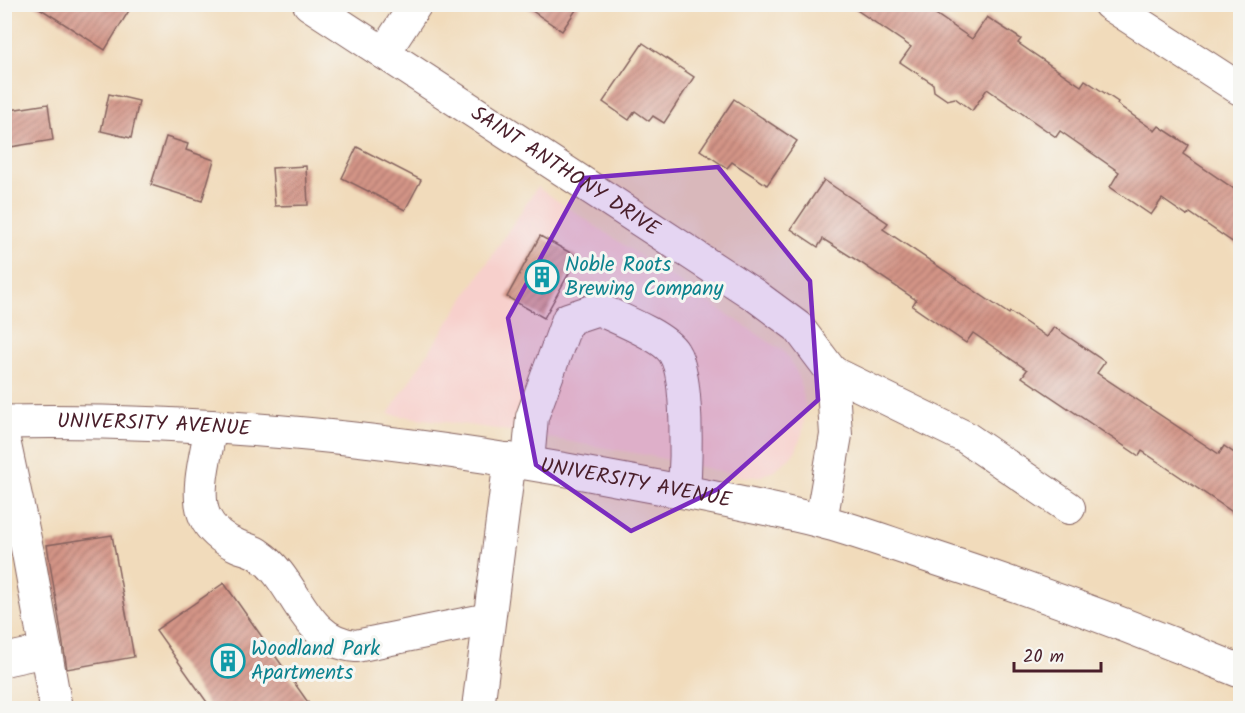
<svg xmlns="http://www.w3.org/2000/svg" width="1245" height="713" font-family="Kalam,sans-serif">
	<defs>
		<pattern id="building-hatch" width="6" height="6" patternUnits="userSpaceOnUse" patternTransform="scale(1.5)"><rect width="6" height="6" fill="#d39486"/><path d="M-1 1l2-2M0 6l6-6M5 7l2-2" fill="none" stroke="#ad786e"/></pattern>
	</defs>
	<rect width="100%" height="100%" fill="#f6f6f2"/>
	<filter id="ink" filterUnits="userSpaceOnUse"><feTurbulence type="fractalNoise" baseFrequency=".0167" numOctaves="2"/><feDisplacementMap in="SourceGraphic" scale="12" xChannelSelector="R" yChannelSelector="G"/><feConvolveMatrix kernelMatrix="1 2 1 2 8 2 1 2 1" color-interpolation-filters="sRGB"/></filter>
	<filter id="wash" filterUnits="userSpaceOnUse"><feTurbulence type="fractalNoise" baseFrequency=".008" numOctaves="4" result="noise"/><feDisplacementMap in="SourceGraphic" scale="24" xChannelSelector="R" yChannelSelector="G"/><feGaussianBlur stdDeviation="1.35" result="paint"/><feColorMatrix in="noise" values="0 0 0 0 0 0 0 0 0 0 0 0 0 0 0 0 0 1.4 0 .05"/><feComposite in="paint" operator="in"/></filter>
	<g filter="url(#wash)">
		<rect width="100%" height="100%" fill="#f1dbbb"/>
		<path fill="#f7d0cc" d="M537,187L784,352L798,374L806,409L802,434L796,450L790,458L774,470L761,476L746,477L646,455L496,429L388,414Z"/>
		<g id="blocks">
			<path fill="url(#building-hatch)" d="M33,4H133L105,50Z
				M522,4H580L562,31Z
				M848,4H921L972,39L987,17L1021,39L1018,43L1081,86L1085,80L1118,102L1117,104L1155,131L1159,126L1188,145L1183,154L1240,193V247L1190,213L1187,216L1162,199L1151,215L1110,187L1119,172L1060,131L1056,137L987,89L972,111L955,98L947,100L934,91L933,84L900,62L911,47Z
				M643,43L694,77L664,123L653,116L649,121L635,111L629,120L603,102Z
				M109,94L139,101L131,138L101,131Z
				M734,99L797,141L767,185L732,162L727,168L700,150Z
				M48,104L53,140L4,148V111Z
				M166,137L188,144L186,150L214,160L202,201L151,185Z
				M357,147L421,180L405,210L342,178Z
				M306,166L308,205L275,206L272,168Z
				M824,180L888,223L883,229L1009,314L1010,312L1047,337L1054,327L1105,362L1097,373L1219,454L1224,446L1240,457V517L1142,451L1139,456L1022,377L1027,370L973,333L966,343L912,306L916,300L861,263L823,239L818,247L791,229Z
				M540,236L578,257L544,318L507,297Z
				M112,535L134,657L67,669L47,545Z
				M224,583L312,708H211L156,630Z"/>
		</g>
	</g>
	<g filter="url(#ink)">
		<use href="#blocks" fill-opacity="0" stroke="#84615d" stroke-width="1.5"/>
		<g fill="none" stroke-linecap="round" stroke-linejoin="round">
			<defs>
				<g id="minor">
					<path id="s1" d="M309,4L756,296L798,327L832,372L836,435L821,521"/>
					<path d="M1109,4L1240,89"/>
					<path d="M384,53L416,4"/>
					<path d="M832,372L965,437L1069,508"/>
					<path d="M211,426C207,451 194,493 205,517C211,530 224,540 238,546C245,549 253,550 259,555C297,580 302,642 356,646L489,619"/>
					<path d="M4,440L28,553L56,708"/>
					<path d="M528,462L532,417L568,319L598,309C617,318 664,336 674,353C689,376 686,463 684,492"/>
					<path d="M4,660L46,651"/>
					<path d="M478,708L510,459"/>
				</g>
				<g id="major">
					<path id="s2" d="M4,422C213,418 421,441 626,481C691,493 756,505 820,521C855,530 889,543 923,554C1031,589 1136,628 1240,671"/>
				</g>
			</defs>
			<use href="#minor" stroke="#84615d" stroke-width="34"/>
			<use href="#major" stroke="#84615d" stroke-width="35"/>
			<use href="#minor" stroke="#fff" stroke-width="32"/>
			<use href="#major" stroke="#fff" stroke-width="33"/>
		</g>
	</g>
	<path fill="#7b2cbf" fill-opacity="0.2" stroke="#7b2cbf" stroke-width="4.5" stroke-linejoin="round" d="M718,167L810,281L818,400L718,489L631,531L536,465L508,318L584,178Z"/>
	<defs>
		<symbol id="building-ring" viewBox="-11 -11 22 22"><circle r="9.5" fill="#f6f6f2" stroke="#0f9aa8" stroke-width="1.5"/><path d="M-4-6H4V6H1V3H-1V6H-4ZM-2.5-4.3h1.7v1.8h-1.7ZM.8-4.3h1.7v1.8H.8ZM-2.5-1h1.7V.8h-1.7ZM.8-1h1.7V.8H.8Z" fill="#0f9aa8"/></symbol>
	</defs>
	<g fill-rule="evenodd">
		<use href="#building-ring" x="523" y="258" width="38" height="38"/>
		<use href="#building-ring" x="209" y="642" width="38" height="38"/>
	</g>
	<g text-anchor="middle" dominant-baseline="central" stroke-width="6" stroke-linejoin="round" paint-order="stroke">
		<g font-size="21" fill="#4a1f2b" stroke="#f6f6f2">
			<text stroke="none"><textPath href="#s1" startOffset="306">SAINT ANTHONY DRIVE</textPath></text>
			<text stroke="none"><textPath href="#s2" startOffset="150">UNIVERSITY AVENUE</textPath></text>
			<text stroke="none"><textPath href="#s2" startOffset="636">UNIVERSITY AVENUE</textPath></text>
		</g>
		<g font-size="21" fill="#0d838f" stroke="#f6f6f2" text-anchor="start">
			<text x="565" y="265">Noble Roots<tspan x="565" dy="24">Brewing Company</tspan></text>
			<text x="251" y="649">Woodland Park<tspan x="251" dy="24">Apartments</tspan></text>
		</g>
	</g>
	<rect width="1245" height="713" fill="none" stroke="#f6f6f2" stroke-width="24"/>
	<path d="M1014 662v9h87v-9" fill="none" stroke="#4a1f2b" stroke-width="3"/>
	<text x="1023" y="662" font-size="18" fill="#4a1f2b" stroke="#f6f6f2" stroke-width="4.5" paint-order="stroke">20 m</text>
</svg>
